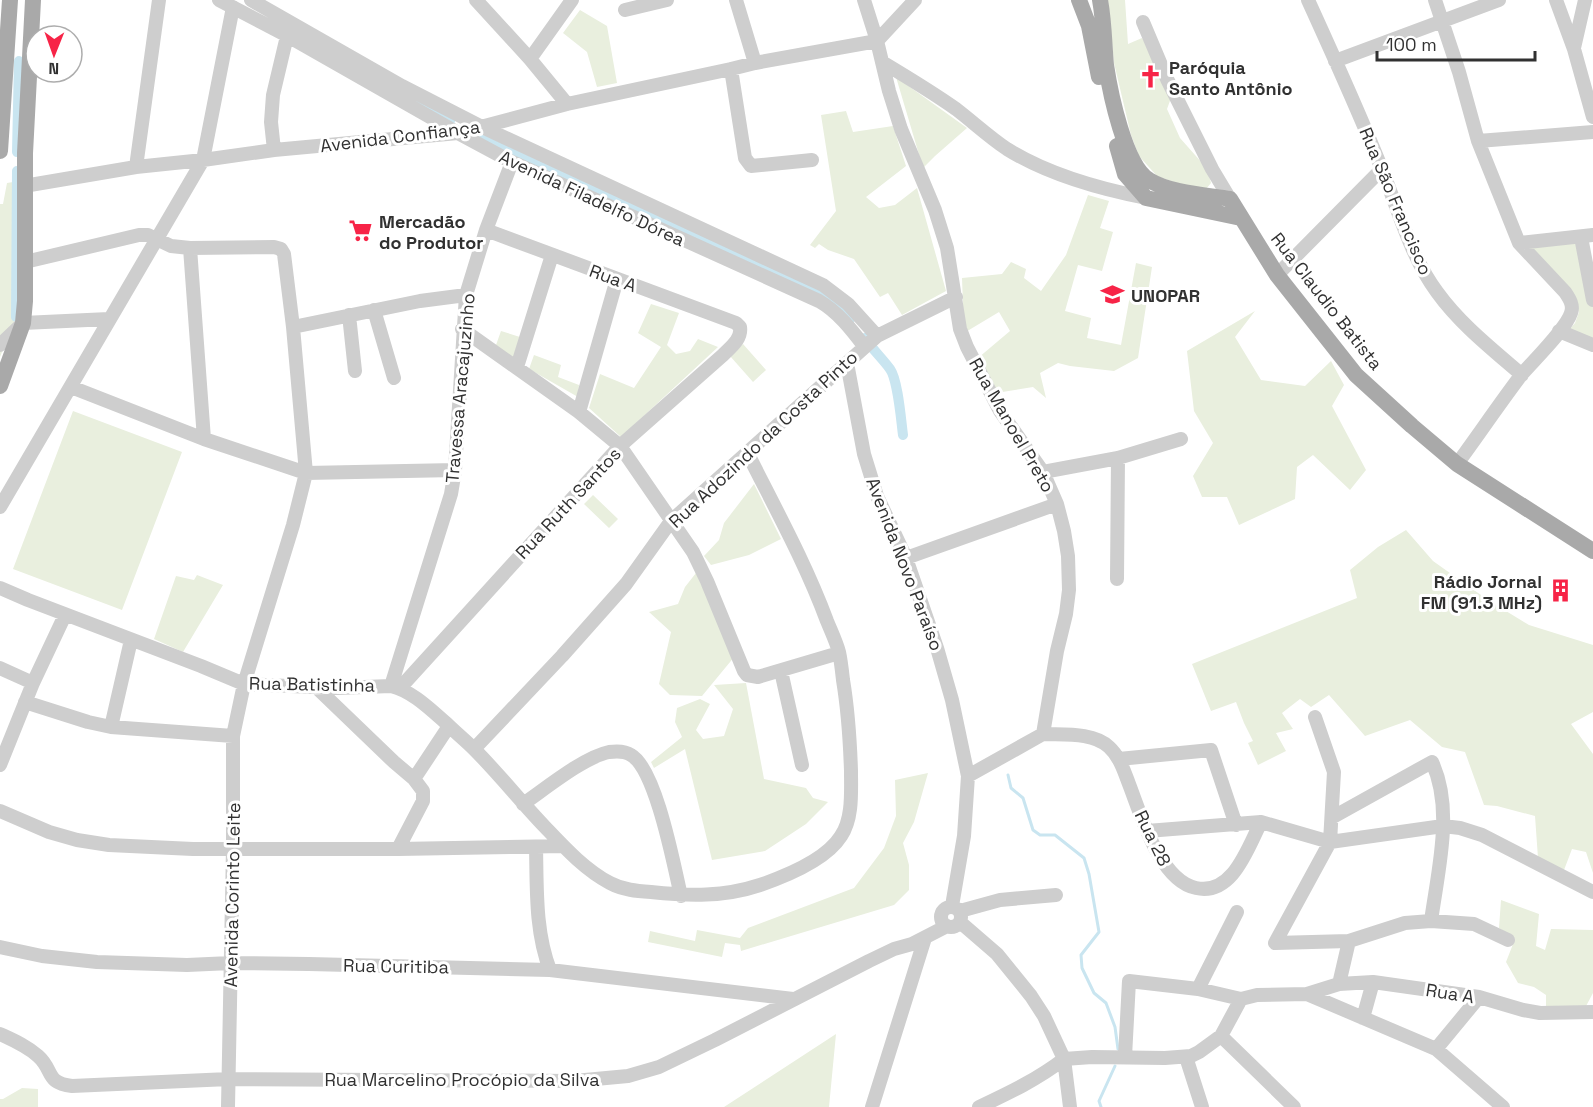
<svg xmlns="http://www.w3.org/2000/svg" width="1593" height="1107" font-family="'Space Grotesk',sans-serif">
	<rect width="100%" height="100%" fill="#fff"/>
	<path fill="#e9efde" d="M1108,0H1125L1128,44L1142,38L1153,55L1171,98L1167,109L1180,138L1203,164L1208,172L1211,183L1206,189L1196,190L1157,176L1139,156L1131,135L1114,63Z
		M580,10L607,26L617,83L597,87L587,52L563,33Z
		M896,77L967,128L935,156L923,168Z
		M846,111L853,132L893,126L906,166L866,197L879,208L895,205L917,188L946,291L902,315L888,293L880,297L854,259L828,250L819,244L815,248L810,245L836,211L821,115Z
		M13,182L16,317L0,357V204H3L7,183Z
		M1088,195L1109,201L1100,228L1113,232L1102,271L1078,265L1065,311L1091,318L1087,338L1121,345L1136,263L1152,267L1138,358L1114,371L1070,366L1058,363L1040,373L1046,398L1033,387L996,393L978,358L1010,331L999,312L964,333L962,278L1002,274L1011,262L1026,269L1024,278L1041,291L1066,255Z
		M1582,242L1593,299V341L1569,330L1575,323L1579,312L1563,283L1525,244Z
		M651,304L679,313L667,345L676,354L690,351L698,339L718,347L621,437L589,408L600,374L634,388L661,347L638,333Z
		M1255,311L1235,337L1261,380L1305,386L1331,361L1344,385L1332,406L1366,470L1350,490L1313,455L1297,467L1295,499L1239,525L1227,497H1202L1193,476L1213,443L1194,411L1187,351Z
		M501,331L520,337L514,359L496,345Z
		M743,344L766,370L753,382L730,356Z
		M534,355L561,365L558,377L579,385L578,397L529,369Z
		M73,411L182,452L122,610L13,569Z
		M754,484L781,539L749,555L711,565L704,556L719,540L724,523Z
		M593,495L618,519L609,528L584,504Z
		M1406,530L1433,561L1488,600L1529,625L1593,645V712L1571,724L1593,754V873L1586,852L1572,849L1564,870L1538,858L1535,816L1497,806L1484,805L1465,752L1442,747L1410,720L1365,736L1329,695L1311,707L1300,699L1282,713L1293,729L1276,733L1286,751L1258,765L1248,743L1253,741L1244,723L1236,702L1211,711L1192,664L1357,598L1350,570L1378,547Z
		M696,573L735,656L702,696L670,695L659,684L671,632L649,612L678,604L685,587Z
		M197,575L223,585L183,652L154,639L176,576L194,580Z
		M746,683L764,779L806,788L813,798L828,802L806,824L765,851L712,860L685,749L654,768L651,762L682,737L675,722L677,708L700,699L710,704L696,730L703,739L724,736L733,709L714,685Z
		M928,773L914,822L903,843L909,865V890L894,905L741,951L740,945L725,943L722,957L648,942L650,931L695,941L697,930L740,938L748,928L854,888L884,848L896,816L895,780Z
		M1501,900L1539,914L1536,946L1545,950L1551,929L1593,930V993L1585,1008L1546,1009V995L1534,987L1518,983L1506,962L1515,939L1499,928Z
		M836,1034L829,1107H724Z
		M22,1088L38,1089V1107H0V1099H3Z"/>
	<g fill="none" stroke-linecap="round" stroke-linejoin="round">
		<path stroke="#c9e5f0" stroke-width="3" d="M1008,775L1011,788L1023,798L1033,830L1040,835H1055L1084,858L1089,874L1099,932L1081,955L1082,968L1094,993L1106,1003L1115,1027L1118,1049
			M1101,1107L1099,1101L1115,1066"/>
		<path stroke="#c9e5f0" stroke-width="10" d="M403,93L450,121
			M483,140L667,224L828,295L850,319
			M17,152L19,61
			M16,317L17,171
			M865,338C872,349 882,358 890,369C898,380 901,420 903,435"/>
		<path stroke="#cecece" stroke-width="14" d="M219,0L284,34L458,133L512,162L819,301C838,312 851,329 864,346
			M251,0L402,86L482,127L823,285L848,304L877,336
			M476,0L530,59L567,104
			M736,0L755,63
			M864,0L877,41L889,91L901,129L935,210L947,248L960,329L967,347L1000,411L1043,472L1057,504L1064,531L1068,556L1069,590L1066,614L1057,651L1043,734L968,776
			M1308,0C1334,57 1360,114 1383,172C1399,212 1411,257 1437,292C1460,324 1492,349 1522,375
			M1435,0L1459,72L1478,141L1519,243L1565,292C1569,298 1574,305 1571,313C1566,329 1535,359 1522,374C1500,403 1479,434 1457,464
			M1556,0L1574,49L1593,117
			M625,10L667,0
			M1143,22L1167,79L1212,169L1230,199
			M877,41L915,0
			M1574,48L1585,0
			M530,59L572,0
			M1335,61L1499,0
			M882,62C907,77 932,92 956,109C973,122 989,137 1007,149C1047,174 1100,189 1146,198
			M731,69L745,158L751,166L812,160
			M1478,141L1593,132
			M274,150L271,122L273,95L287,36
			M136,167L159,0
			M24,186L136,167L203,160L274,150L458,133L567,104L731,69L755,63L877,41
			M1581,237L1593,300
			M1519,243L1593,235
			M190,248L204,439
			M25,262L139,235H148L171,246L190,248L274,247L281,249L284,254L293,327L306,473L293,525L244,684L233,736V848L228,1107
			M1277,275L1382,169
			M374,310L394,378
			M349,315L355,371
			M293,327L420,301L466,295
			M462,329L579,412L620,446L693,552L707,581L744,671L747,675L758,677L839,653
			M1559,331L1593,345
			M0,345L23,323L109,319
			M847,363L864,454L877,496L906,558L937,648L952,700L968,776L964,836L952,906
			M517,367L552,255
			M71,387L204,439L306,473L455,470
			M579,412L617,279
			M1043,472L1118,458L1181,439
			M0,507L203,160L233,7
			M906,558L1057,504
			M1117,579L1118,458
			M0,588L28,600L201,666L244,684L337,688L391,686C412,691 430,709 446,723C455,732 465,740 474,749C499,774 521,802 545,827C564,847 585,870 610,883C623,890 637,891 651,892C689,896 724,897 760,885C786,876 826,860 841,836C853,818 851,792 851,771C850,741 848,710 843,680C842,671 841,661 839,652C836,641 831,631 827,621C805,562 775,508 747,452
			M0,668L33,683
			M781,671L802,765
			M391,686L451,494L455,470L466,295L486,230L512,162
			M317,688L394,762L414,779L423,791V801L398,849
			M400,688L620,446L723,355C731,347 742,339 740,327L736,323L486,230
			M25,702L88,722L111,727L233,736
			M111,727L131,640
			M1043,734C1064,735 1093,732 1109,747C1120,757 1124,771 1129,784C1141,815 1160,881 1196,888C1233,896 1248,847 1261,822
			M474,749L562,656L626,584L671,521L877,336L956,297
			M1119,759L1211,750L1236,825
			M0,765L33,683L65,615
			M414,779L449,726
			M523,804C545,789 584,757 609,752C616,751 625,751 631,755C656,769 674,866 681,896
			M0,811L49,832L77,840L109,845L193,849H398L563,846
			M1333,817L1432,762C1454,809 1438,870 1431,921
			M1147,831L1261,822L1330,842L1443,826L1460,828L1482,835L1593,892
			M536,847C537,888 535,931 550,970
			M941 917a10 10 0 1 1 20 0a10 10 0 1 1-20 0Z
			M960,911L1000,900L1056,895
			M960,922L997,954L1031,996L1044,1016L1064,1059L1070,1107
			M1275,943L1330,842L1334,772L1315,717
			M1275,943L1349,941L1405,923L1431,921L1474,924L1508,940
			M0,947L42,956L97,962L187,965L231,963L309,964L550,970L793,999
			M1339,984L1349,941
			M1198,989L1237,912
			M1307,994L1339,984L1373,982L1479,997L1523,1010L1540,1013L1593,1012
			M1363,1018L1373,982
			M0,1034C13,1040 27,1046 38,1056C54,1070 45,1083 72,1086L229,1079L574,1081L628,1076L659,1067L715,1040L869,961L894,949L912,944L947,926
			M1221,1036L1294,1107
			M1436,1049L1479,997
			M1125,1057L1129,981L1198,989L1241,999
			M1186,1057L1202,1107
			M1064,1059L1092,1057L1165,1058L1191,1056L1199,1052L1221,1036L1241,999L1257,995L1307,994L1436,1049L1503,1107
			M872,1107L925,938
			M979,1107C1009,1093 1038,1079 1064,1059"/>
		<path stroke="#a9a9a9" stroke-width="16" d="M1079,0L1089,26L1099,77
			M1100,0C1104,21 1104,43 1106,65C1110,92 1125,166 1149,180C1170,193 1205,195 1230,199L1277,275L1356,375L1412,426L1457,464L1593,551
			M1117,146L1125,174L1146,198L1241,218
			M0,151L10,0
			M0,386L23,323L25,301V153L33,0"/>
	</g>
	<defs>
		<symbol id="church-bare" viewBox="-9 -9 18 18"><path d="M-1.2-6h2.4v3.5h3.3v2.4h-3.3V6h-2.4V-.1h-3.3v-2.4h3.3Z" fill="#f72447" stroke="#fff" stroke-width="2.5" paint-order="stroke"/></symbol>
		<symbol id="supermarket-bare" viewBox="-9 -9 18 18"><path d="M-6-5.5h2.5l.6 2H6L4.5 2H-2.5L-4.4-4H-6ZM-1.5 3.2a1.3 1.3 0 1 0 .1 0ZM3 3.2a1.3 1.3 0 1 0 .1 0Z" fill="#f72447" stroke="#fff" stroke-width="2.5" paint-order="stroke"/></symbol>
		<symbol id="university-bare" viewBox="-9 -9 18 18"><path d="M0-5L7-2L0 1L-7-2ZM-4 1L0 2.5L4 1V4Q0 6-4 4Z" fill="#f72447" stroke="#fff" stroke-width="2.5" paint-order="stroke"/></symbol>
		<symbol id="building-bare" viewBox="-9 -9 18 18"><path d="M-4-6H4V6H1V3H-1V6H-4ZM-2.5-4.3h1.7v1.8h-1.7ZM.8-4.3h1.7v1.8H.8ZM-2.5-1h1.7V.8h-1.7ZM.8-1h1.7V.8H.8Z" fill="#f72447" stroke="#fff" stroke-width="2.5" paint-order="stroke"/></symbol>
	</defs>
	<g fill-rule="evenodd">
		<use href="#church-bare" x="1134" y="60" width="33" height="33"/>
		<use href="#supermarket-bare" x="344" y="214" width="33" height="33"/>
		<use href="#university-bare" x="1096" y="278" width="33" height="33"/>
		<use href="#building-bare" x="1544" y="574" width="33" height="33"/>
	</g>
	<g text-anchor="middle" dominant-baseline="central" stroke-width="6" stroke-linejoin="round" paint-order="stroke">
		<g font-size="18" font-weight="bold" fill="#313131" stroke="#fff" text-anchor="start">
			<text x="1169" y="67">Paróquia<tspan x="1169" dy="21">Santo Antônio</tspan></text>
			<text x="379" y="221">Mercadão<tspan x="379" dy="21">do Produtor</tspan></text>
			<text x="1131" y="295">UNOPAR</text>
			<text x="1542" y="581" text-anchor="end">Rádio Jornal<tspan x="1542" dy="21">FM (91.3 MHz)</tspan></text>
		</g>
		<g font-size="18" fill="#313131" stroke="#fff">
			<text transform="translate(400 136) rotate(-7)">Avenida Confiança</text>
			<text transform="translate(592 198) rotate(25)">Avenida Filadelfo Dórea</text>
			<text transform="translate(1396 201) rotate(67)">Rua São Francisco</text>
			<text transform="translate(613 278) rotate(20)">Rua A</text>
			<text transform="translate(1327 301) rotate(52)">Rua Claudio Batista</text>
			<text transform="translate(460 388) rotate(-85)">Travessa Aracajuzinho</text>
			<text transform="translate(1012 425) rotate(60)">Rua Manoel Preto</text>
			<text transform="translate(763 439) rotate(-43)">Rua Adozindo da Costa Pinto</text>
			<text transform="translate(568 503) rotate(-47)">Rua Ruth Santos</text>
			<text transform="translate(905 564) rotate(69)">Avenida Novo Paraíso</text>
			<text transform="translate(312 684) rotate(1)">Rua Batistinha</text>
			<text transform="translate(1153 838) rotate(64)">Rua 28</text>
			<text transform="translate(232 895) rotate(-89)">Avenida Corinto Leite</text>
			<text transform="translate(396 966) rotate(1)">Rua Curitiba</text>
			<text transform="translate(1450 993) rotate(9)">Rua A</text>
			<text x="462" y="1079">Rua Marcelino Procópio da Silva</text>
		</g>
	</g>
	<g transform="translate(54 54) rotate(181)"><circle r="28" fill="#ffffff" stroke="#adadad" stroke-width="1.5"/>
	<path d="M0-4.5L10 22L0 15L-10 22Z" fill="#f72447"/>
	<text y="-9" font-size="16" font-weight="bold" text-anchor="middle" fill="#313131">N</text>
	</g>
	<path d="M1377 51v9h158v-9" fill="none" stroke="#313131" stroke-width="3"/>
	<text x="1386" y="51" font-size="18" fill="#313131" stroke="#ffffff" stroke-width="4.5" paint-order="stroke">100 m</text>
</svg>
